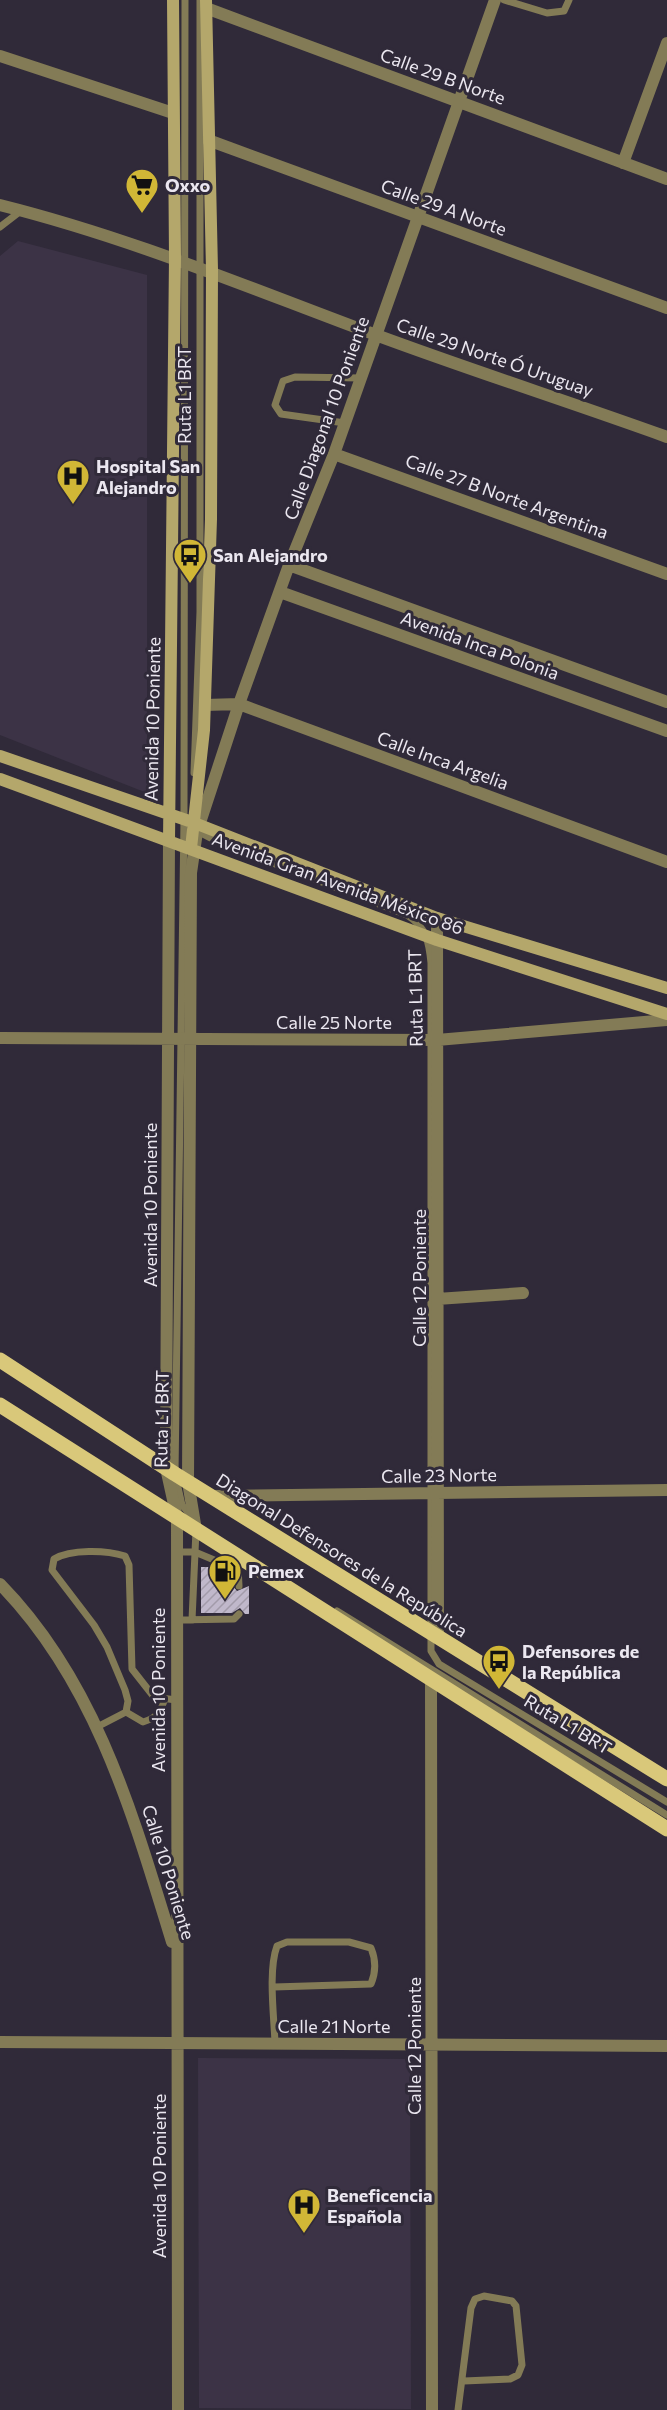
<svg xmlns="http://www.w3.org/2000/svg" width="667" height="2410" font-family="Commissioner,sans-serif">
	<defs>
		<pattern id="building-hatch" width="6" height="6" patternUnits="userSpaceOnUse" patternTransform="scale(1.5)"><rect width="6" height="6" fill="#c0b8cb"/><path d="M-1 1l2-2M0 6l6-6M5 7l2-2" fill="none" stroke="#a29baa"/></pattern>
	</defs>
	<rect width="100%" height="100%" fill="#302a39"/>
	<path fill="#3c3346" d="M18,241L147,275V793L0,735V256Z
		M198,2058L410,2059L411,2409L199,2408Z"/>
	<path fill="url(#building-hatch)" d="M201,1567H217L225,1571V1586H233L237,1591L249,1586V1614H245L240,1608L232,1613H201Z"/>
	<g fill="none" stroke-linecap="round" stroke-linejoin="round">
		<path stroke="#837b56" stroke-width="7" d="M185,0L184,819L175,1474L182,1505L192,1517
			M504,0L547,13L564,11L569,0
			M0,227L22,210
			M345,423L281,414L275,405L283,381L295,377L361,378
			M194,773L200,612V0
			M197,831L216,841L407,915C426,927 429,941 431,963V1651L439,1664L667,1802
			M177,1552H195L238,1570
			M238,1567L239,1586
			M337,1611L667,1815
			M176,1620L234,1619L239,1614
			M192,1620L196,1530
			M126,1712L143,1722C157,1718 161,1711 165,1698
			M97,1727L126,1712L128,1701L125,1690L107,1647L94,1625L52,1570L54,1559C71,1549 106,1550 125,1556L129,1565L132,1669L154,1697L176,1700
			M274,1987L371,1984C376,1972 376,1960 371,1948L349,1942H287L277,1946C268,1970 274,2016 275,2043
			M458,2410L471,2308L475,2299L484,2296L512,2301L516,2306L522,2365L518,2375L510,2379L464,2381"/>
		<path stroke="#837b56" stroke-width="12" d="M206,8L667,179
			M0,56L173,113
			M208,140L667,308
			M623,163L667,43
			M0,205C132,238 249,288 376,335C473,371 570,402 667,437
			M334,454L667,574
			M289,565L667,702
			M280,592L667,731
			M205,705L239,704L667,862
			M169,841L166,1468L177,1518L178,2410
			M437,918L438,1638
			M0,1038L437,1040L667,1020
			M437,1299L523,1293
			M211,1496L667,1490
			M196,1530L188,1482L191,873L197,832L239,704L289,565L334,454L495,0
			M0,1584C96,1682 133,1815 172,1942
			M431,1681L432,2410
			M0,2042L667,2046"/>
		<path stroke="#b4a76b" stroke-width="12" d="M0,756L192,822L437,918L667,988
			M0,779L437,940L667,1014
			M169,841L175,257L173,0
			M191,848L204,730L211,519L212,270L206,0"/>
		<path stroke="#d9c87a" stroke-width="15" d="M0,1360L175,1474L667,1779
			M0,1405L667,1829"/>
	</g>
	<defs>
		<symbol id="supermarket-pin" viewBox="-11 -11 22 30"><path d="M0 17L-7.5 6A9.5 9.5 0 1 1 7.5 6Z" fill="#d1b736" stroke="#302a39"/><path d="M-6-5.5h2.5l.6 2H6L4.5 2H-2.5L-4.4-4H-6ZM-1.5 3.2a1.3 1.3 0 1 0 .1 0ZM3 3.2a1.3 1.3 0 1 0 .1 0Z" fill="#111"/></symbol>
		<symbol id="hospital-pin" viewBox="-11 -11 22 30"><path d="M0 17L-7.5 6A9.5 9.5 0 1 1 7.5 6Z" fill="#d1b736" stroke="#302a39"/><path d="M-5-5h3v3.5h4V-5h3V5h-3V1.5h-4V5h-3Z" fill="#111"/></symbol>
		<symbol id="bus-pin" viewBox="-11 -11 22 30"><path d="M0 17L-7.5 6A9.5 9.5 0 1 1 7.5 6Z" fill="#d1b736" stroke="#302a39"/><path d="M-5-6H5V4H4V6H2V4H-2V6H-4V4H-5ZM-3.5-4V0h7V-4ZM-3.5 1.2v1.5H-2V1.2ZM2 1.2v1.5H3.5V1.2Z" fill="#111"/></symbol>
		<symbol id="fuel-pin" viewBox="-11 -11 22 30"><path d="M0 17L-7.5 6A9.5 9.5 0 1 1 7.5 6Z" fill="#d1b736" stroke="#302a39"/><path d="M-5.5-6h7V0h2V4h1.3V-2.5L3-4.5l.8-.8L6-3V5H2.5V1h-1V6h-7ZM-4.2-4.7v3.2H.2V-4.7Z" fill="#111"/></symbol>
	</defs>
	<g fill-rule="evenodd">
		<use href="#supermarket-pin" x="123" y="166" width="38" height="52"/>
		<use href="#hospital-pin" x="54" y="457" width="38" height="52"/>
		<use href="#bus-pin" x="171" y="536" width="38" height="52"/>
		<use href="#fuel-pin" x="206" y="1552" width="38" height="52"/>
		<use href="#bus-pin" x="480" y="1642" width="38" height="52"/>
		<use href="#hospital-pin" x="285" y="2186" width="38" height="52"/>
	</g>
	<g text-anchor="middle" dominant-baseline="central" stroke-width="6" stroke-linejoin="round" paint-order="stroke">
		<g font-size="18" fill="#ebe7f0" stroke="#302a39">
			<text transform="translate(443 76) rotate(20)">Calle 29 B Norte</text>
			<text transform="translate(444 207) rotate(20)">Calle 29 A Norte</text>
			<text transform="translate(495 357) rotate(19)">Calle 29 Norte Ó Uruguay</text>
			<text transform="translate(184 395) rotate(-90)">Ruta L1 BRT</text>
			<text transform="translate(326 418) rotate(-70)">Calle Diagonal 10 Poniente</text>
			<text transform="translate(507 496) rotate(20)">Calle 27 B Norte Argentina</text>
			<text transform="translate(480 645) rotate(20)">Avenida Inca Polonia</text>
			<text transform="translate(152 719) rotate(-89)">Avenida 10 Poniente</text>
			<text transform="translate(443 760) rotate(20)">Calle Inca Argelia</text>
			<text transform="translate(338 883) rotate(20)">Avenida Gran Avenida México 86</text>
			<text transform="translate(415 998) rotate(-91)">Ruta L1 BRT</text>
			<text x="334" y="1022">Calle 25 Norte</text>
			<text transform="translate(150 1205) rotate(-90)">Avenida 10 Poniente</text>
			<text transform="translate(419 1278) rotate(-90)">Calle 12 Poniente</text>
			<text transform="translate(161 1419) rotate(-89)">Ruta L1 BRT</text>
			<text transform="translate(439 1475) rotate(-1)">Calle 23 Norte</text>
			<text transform="translate(342 1555) rotate(32)">Diagonal Defensores de la República</text>
			<text transform="translate(158 1690) rotate(-90)">Avenida 10 Poniente</text>
			<text transform="translate(568 1724) rotate(31)">Ruta L1 BRT</text>
			<text transform="translate(169 1872) rotate(73)">Calle 10 Poniente</text>
			<text x="334" y="2026">Calle 21 Norte</text>
			<text transform="translate(414 2046) rotate(-90)">Calle 12 Poniente</text>
			<text transform="translate(159 2176) rotate(-90)">Avenida 10 Poniente</text>
		</g>
		<g font-size="18" font-weight="bold" fill="#ebe7f0" stroke="#302a39" text-anchor="start">
			<text x="165" y="185">Oxxo</text>
			<text x="96" y="466">Hospital San<tspan x="96" dy="21">Alejandro</tspan></text>
			<text x="213" y="555">San Alejandro</text>
			<text x="248" y="1571">Pemex</text>
			<text x="522" y="1651">Defensores de<tspan x="522" dy="21">la República</tspan></text>
			<text x="327" y="2195">Beneficencia<tspan x="327" dy="21">Española</tspan></text>
		</g>
	</g>
</svg>
